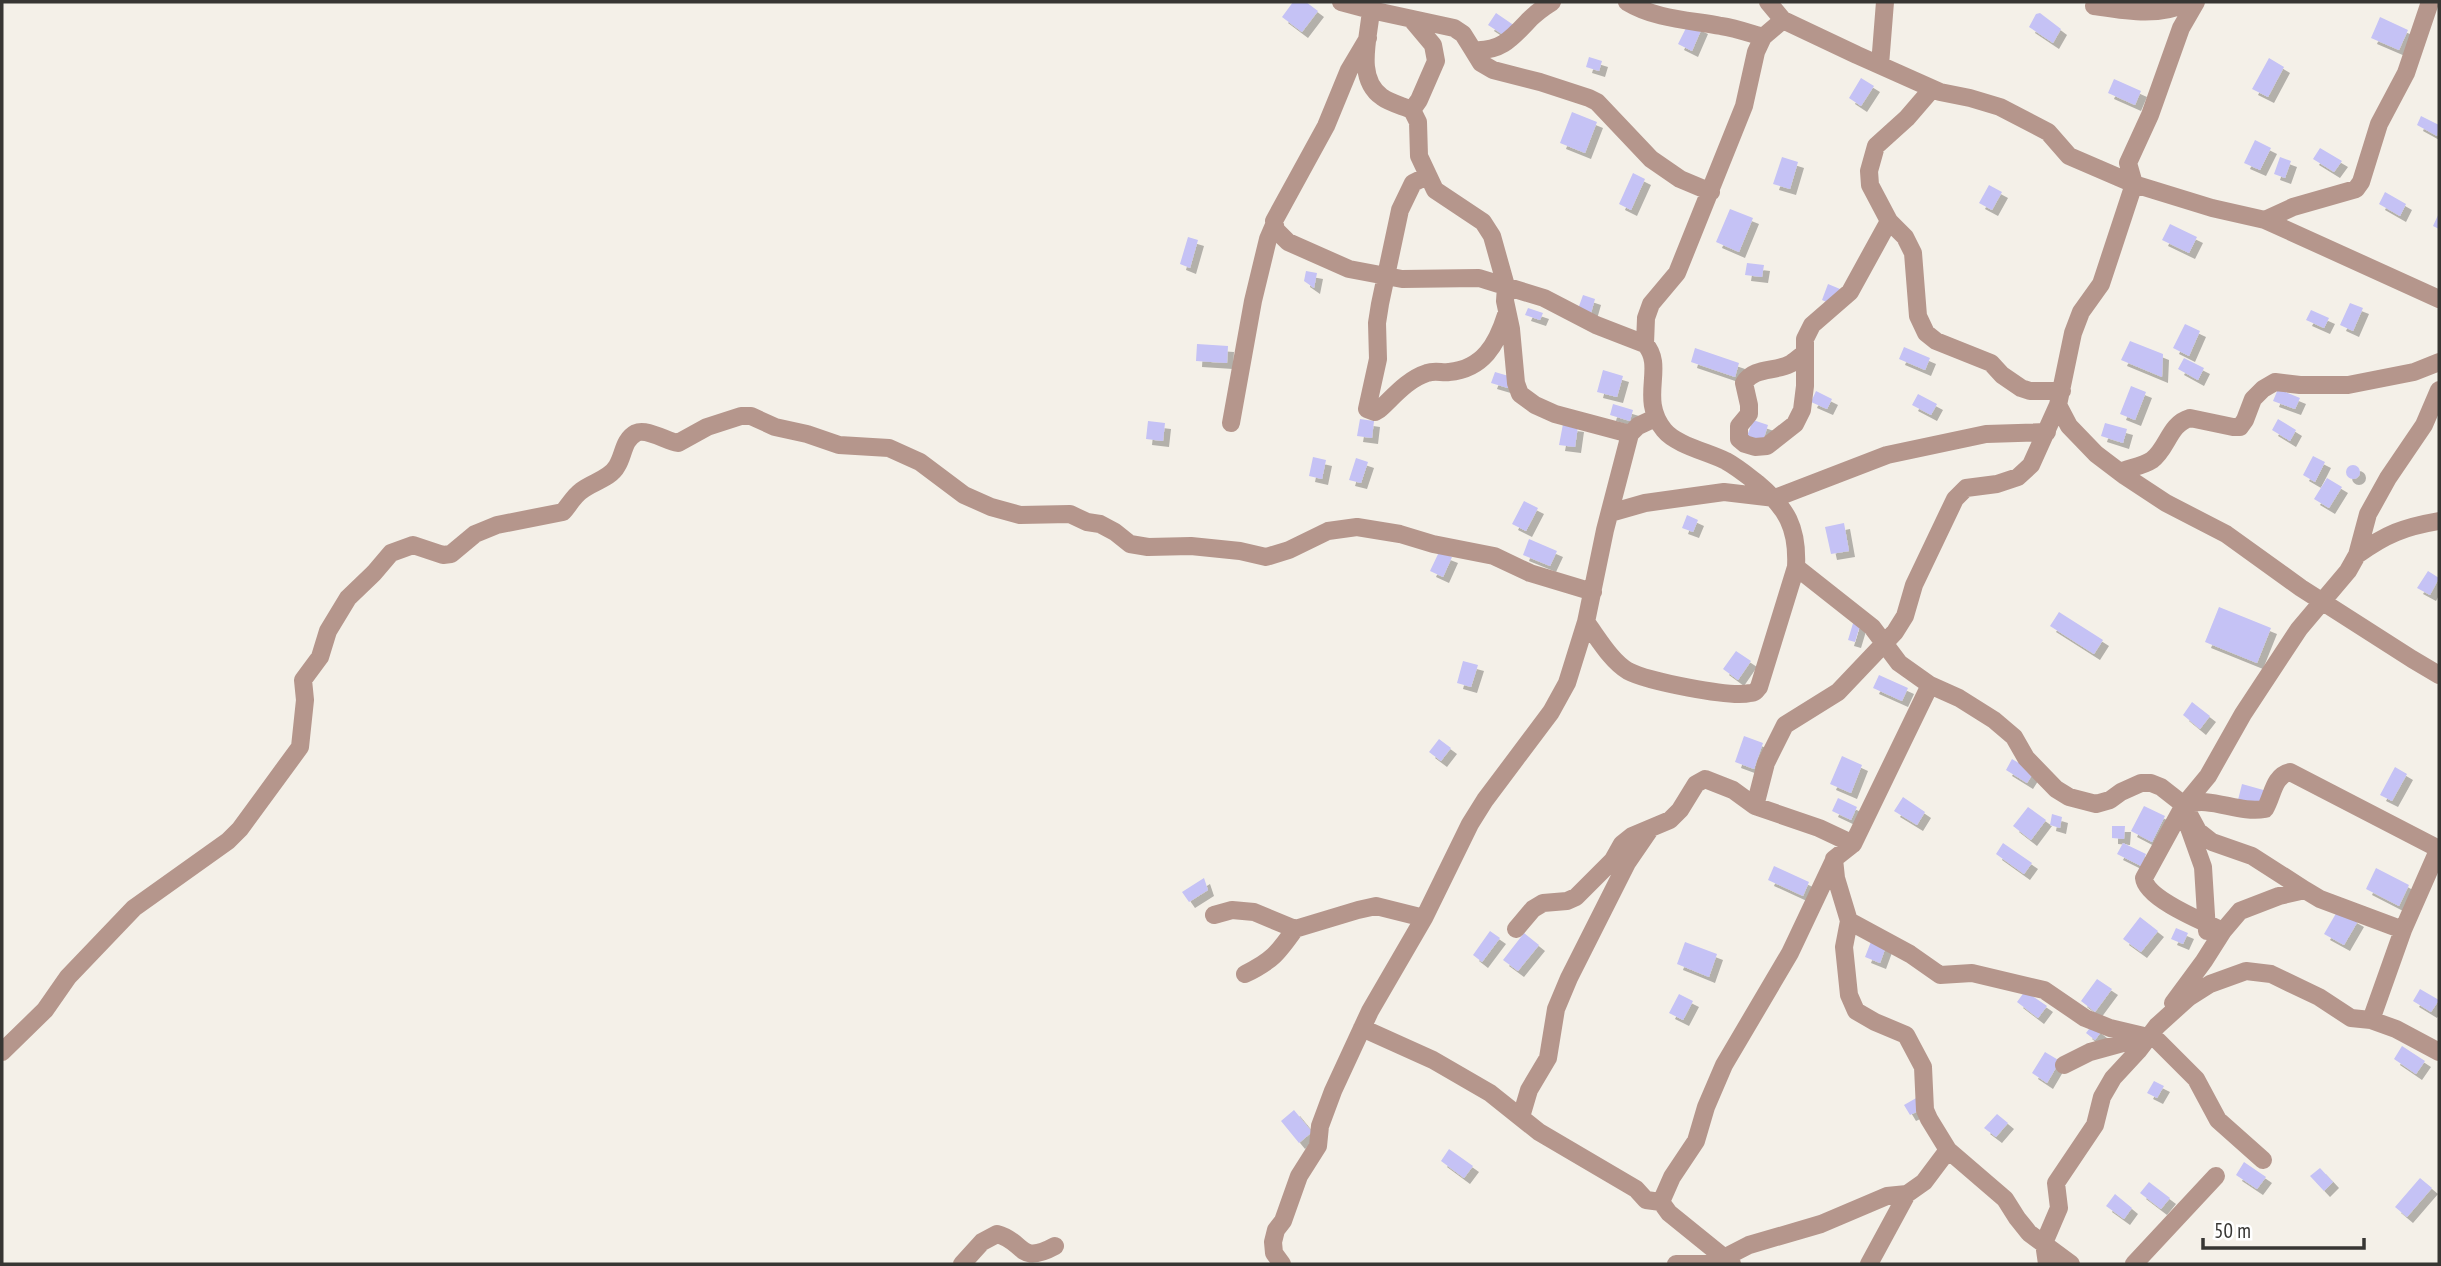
<svg xmlns="http://www.w3.org/2000/svg" width="2441" height="1266" font-family="'PT Sans Narrow',sans-serif">
	<defs>
		<filter id="shadow"><feDropShadow dx="6" dy="6" stdDeviation="0" flood-color="#0004"/></filter>
	</defs>
	<rect width="100%" height="100%" fill="#f4f0e8"/>
	<path fill="#c5c2f5" filter="url(#shadow)" d="M1293,2H1306L1318,11L1302,32L1282,17Z
		M1496,13L1515,26L1508,38L1488,25Z
		M2040,13L2061,29L2053,43L2029,27L2036,14Z
		M2380,17L2408,30L2399,50L2371,38Z
		M1689,22L1702,28L1692,51L1678,44Z
		M1589,57L1602,61L1599,71L1586,67Z
		M2269,58L2284,67L2268,97L2252,89Z
		M1861,78L1874,86L1861,106L1849,98Z
		M2114,79L2141,91L2135,105L2108,93Z
		M1572,112L1597,122L1585,153L1560,143Z
		M2421,116L2439,125L2437,136L2417,125Z
		M2255,140L2271,148L2260,170L2244,163Z
		M2320,148L2342,161L2334,172L2313,159Z
		M1782,157L1798,162L1790,189L1773,184Z
		M2280,157L2291,161L2285,178L2274,174Z
		M1633,173L1645,179L1631,210L1619,204Z
		M1989,185L2002,192L1992,210L1979,203Z
		M2385,192L2406,204L2400,216L2379,204Z
		M1730,209L1753,218L1739,252L1716,242Z
		M2439,213V229L2433,226Z
		M2170,224L2197,237L2189,253L2162,240Z
		M1188,237L1198,240L1190,268L1180,264Z
		M1747,263L1764,265L1762,277L1745,275Z
		M1306,271L1317,273L1314,288L1304,281Z
		M1828,284L1840,289L1833,305L1822,300Z
		M1583,295L1595,299L1591,313L1578,309Z
		M2350,303L2363,308L2353,331L2340,325Z
		M1528,308L1543,313L1540,320L1525,315Z
		M2311,310L2329,318L2324,328L2306,320Z
		M2185,324L2200,331L2189,356L2173,348Z
		M2130,341L2163,354L2162,377L2121,360Z
		M1197,344L1228,346L1227,363L1196,361Z
		M1904,347L1930,358L1925,370L1899,359Z
		M1695,348L1739,363L1735,377L1691,362Z
		M2184,358L2204,368L2198,380L2178,369Z
		M1603,370L1623,376L1617,397L1597,392Z
		M1495,372L1512,377L1508,388L1491,383Z
		M2131,386L2146,392L2135,420L2120,414Z
		M2278,389L2300,398L2295,409L2273,401Z
		M1816,391L1832,399L1827,409L1811,402Z
		M1918,394L1937,404L1931,415L1912,405Z
		M1613,404L1633,410L1630,421L1610,415Z
		M1360,419L1374,421L1372,438L1357,436Z
		M2278,419L2296,430L2290,441L2272,430Z
		M1753,420L1768,425L1762,444L1746,439Z
		M1148,421L1165,423L1163,441L1146,439Z
		M2105,423L2127,429L2123,443L2101,436Z
		M1563,424L1578,426L1575,447L1559,445Z
		M2313,456L2325,462L2315,482L2303,475Z
		M1313,457L1326,460L1322,479L1309,476Z
		M1356,458L1368,462L1361,483L1349,480Z
		M2346 472a7 7 0 1 1 14 0a7 7 0 1 1-14 0Z
		M2327,478L2342,487L2329,508L2314,499Z
		M1524,501L1538,508L1526,531L1512,524Z
		M1687,515L1698,520L1693,532L1682,528Z
		M1844,523L1849,551L1831,554L1825,527Z
		M1529,539L1557,551L1550,566L1523,555Z
		M1439,552L1452,557L1443,577L1430,571Z
		M2428,571L2439,578L2430,595L2417,588Z
		M2219,607L2271,628L2257,663L2205,642Z
		M2059,612L2103,640L2094,654L2050,626Z
		M1854,620L1861,622L1855,642L1848,640Z
		M1736,651L1751,661L1738,680L1723,669Z
		M1463,661L1478,665L1471,687L1457,683Z
		M1879,675L1908,688L1902,701L1873,688Z
		M2192,702L2210,716L2200,729L2183,715Z
		M1744,736L1763,743L1754,769L1735,762Z
		M1439,739L1451,748L1441,761L1429,752Z
		M1842,756L1862,765L1851,793L1830,784Z
		M2012,759L2034,772L2027,783L2006,770Z
		M2395,767L2407,774L2392,801L2380,795Z
		M2242,784L2267,791L2262,807L2238,800Z
		M1903,797L1925,812L1917,825L1894,811Z
		M1838,798L1857,807L1851,820L1832,811Z
		M2144,806L2165,816L2152,842L2131,831Z
		M2028,807L2046,820L2031,840L2013,826Z
		M2052,814L2062,817L2060,828L2050,825Z
		M2112,826H2125L2124,839L2112,838Z
		M2003,843L2032,863L2024,874L1996,854Z
		M2123,843L2146,854L2141,866L2117,854Z
		M1774,866L1809,882L1803,896L1768,880Z
		M2376,868L2409,885L2399,906L2366,889Z
		M1204,878L1208,890L1189,902L1182,892Z
		M2338,910L2358,921L2344,945L2324,934Z
		M2140,917L2158,931L2141,952L2123,939Z
		M2176,928L2188,933L2183,944L2171,939Z
		M1490,931L1500,938L1482,962L1473,955Z
		M1524,933L1539,945L1518,971L1503,960Z
		M1872,939L1887,944L1880,963L1865,957Z
		M1685,942L1717,954L1709,977L1677,964Z
		M2097,979L2112,989L2095,1012L2081,1001Z
		M2420,989L2439,1000L2431,1012L2413,1001Z
		M2025,991L2047,1006L2038,1018L2017,1002Z
		M1679,994L1693,1001L1683,1020L1669,1013Z
		M2092,1025L2101,1032L2095,1040L2086,1033Z
		M2402,1046L2425,1061L2416,1074L2394,1059Z
		M2045,1052L2060,1061L2047,1083L2032,1073Z
		M2154,1081L2164,1086L2157,1098L2147,1093Z
		M1918,1097L1925,1108L1910,1115L1904,1105Z
		M1294,1110L1312,1132L1299,1143L1281,1121Z
		M1997,1114L2008,1123L1996,1137L1984,1128Z
		M1449,1149L1473,1166L1464,1178L1441,1161Z
		M2244,1162L2266,1177L2257,1189L2236,1175Z
		M2320,1168L2333,1182L2324,1191L2310,1176Z
		M2420,1178L2432,1188L2407,1217L2395,1207Z
		M2149,1182L2170,1198L2161,1209L2140,1193Z
		M2115,1194L2132,1208L2124,1219L2106,1206Z"/>
	<g fill="none" stroke-linecap="round" stroke-linejoin="round">
		<path stroke="#b5968c" stroke-width="18" d="M1341,2L1371,10C1369,37 1355,78 1382,97C1390,103 1403,106 1412,110L1418,122L1419,156L1435,190L1483,222L1492,236L1506,286L1505,301L1511,329L1516,383L1520,394L1535,405L1555,414L1630,434
			M1627,2C1655,19 1689,20 1721,26C1735,28 1749,33 1763,37
			M1768,2L1783,20L1857,55L1940,92L1970,98L2000,107L2048,132L2069,156L2134,184L2212,208L2265,220L2439,299
			M2094,6C2127,11 2158,17 2190,2
			M1371,10L1454,28L1463,34L1473,50C1501,52 1512,38 1530,19C1536,13 1544,7 1552,2
			M1412,20L1433,45L1436,61L1419,100L1412,110
			M1368,38L1349,70L1326,126L1274,221L1276,230L1288,242L1349,269L1402,279L1479,278L1544,298L1596,325L1645,344
			M1473,50L1481,63L1493,70L1540,82L1589,98L1597,102L1651,159L1680,179L1711,192
			M1880,65L1885,2
			M1932,89L1907,118L1876,146L1869,171L1870,185L1889,221L1905,237L1913,253L1918,316L1926,333L1936,341L1991,363L2002,375L2021,388L2030,391H2062
			M1427,176L1413,183L1400,210L1380,304L1377,323L1378,359L1367,409L1375,412L1380,409C1394,396 1408,379 1427,373C1435,370 1442,373 1449,372C1483,369 1497,344 1506,315
			M2265,220L2293,207L2356,189L2361,182L2379,124L2406,73L2430,2
			M1804,354C1799,357 1794,362 1790,364C1774,372 1754,367 1744,383L1749,405V414L1739,426V439L1745,444L1755,447L1767,446L1795,424L1802,410L1805,386V339L1812,325L1850,292L1889,221
			M2058,405L2069,426L2096,454L2125,476L2166,503L2226,534L2301,588L2412,659L2439,675
			M1231,423L1253,301L1268,239L1274,225
			M2120,472C2129,468 2143,466 2152,460C2168,448 2169,424 2190,418L2233,427H2240L2245,420L2253,399L2263,389L2275,382L2300,385H2348L2414,372L2439,362
			M1610,513L1645,503L1724,492L1775,498L1887,455L1986,434L2047,432
			M2357,555C2386,534 2404,527 2439,521
			M1796,567L1872,627L1899,663L1930,685L1959,698L1994,720L2014,737L2026,758L2056,789L2069,797L2096,804L2110,800L2121,792L2141,783H2151L2161,787L2184,805L2198,831L2212,842L2252,856L2305,890
			M1586,622C1598,638 1611,661 1628,671C1647,681 1730,698 1750,693C1755,693 1756,691 1759,687L1796,567C1798,528 1787,508 1757,483C1748,476 1737,467 1726,461C1708,452 1676,445 1664,430C1638,398 1666,367 1645,344L1646,318L1651,304L1677,273L1744,106L1756,52L1763,37L1783,20
			M2184,805C2211,795 2237,814 2265,809C2273,796 2273,776 2290,772L2439,849
			M2188,825L2203,867L2207,931
			M1853,844L1930,685
			M2439,848L2403,930L2371,1020L2396,1029L2439,1052
			M1214,915L1232,910L1254,912L1295,929L1358,910L1376,906L1424,918
			M1849,921L1910,954L1940,975L1972,973L2044,990L2085,1018L2110,1028L2148,1037
			M1516,929L1533,909L1543,903L1567,901L1576,897L1613,860L1622,844L1632,836L1670,820L1680,810L1696,784L1705,779L1733,790L1755,806
			M2223,931C2204,922 2146,899 2144,878L2184,805L2208,776L2243,714L2299,629L2348,571L2357,555L2368,514L2388,478L2424,425L2439,390
			M1245,974C1272,961 1278,953 1295,929
			M2173,1003L2204,961L2223,931L2240,911L2279,896L2305,890L2320,899L2403,930
			M1362,1028L1433,1060L1490,1093L1539,1132L1636,1189L1646,1200L1661,1202
			M2151,1034L2196,1079L2218,1120L2263,1160
			M2,1052L45,1010L68,977L134,908L228,841L240,829L300,747L305,700L303,680L320,657L328,631L348,598L374,573L391,553L413,545L443,555L451,554L475,534L497,525L563,512C569,505 574,496 581,491C592,482 610,479 617,466C624,455 623,440 636,433C646,428 667,441 678,443L707,427L741,416H751L775,427L807,434L839,445L889,448L920,462L964,495L991,507L1020,515L1070,514L1087,522L1100,524L1115,532L1130,544L1148,547L1191,546L1240,551L1266,557L1289,550L1328,531L1357,527L1400,534L1433,544L1494,556L1530,573L1593,592
			M2064,1065L2090,1052L2141,1038
			M1521,1117L1529,1090L1548,1058L1556,1009L1569,978L1627,863L1651,828
			M1661,1202L1672,1177L1696,1141L1706,1107L1724,1065L1790,953L1834,860
			M1661,1202L1669,1213L1732,1264
			M962,1264L982,1242L997,1234C1025,1241 1018,1266 1055,1246
			M1282,1264L1274,1253L1273,1242L1276,1230L1283,1221L1299,1176L1318,1146L1320,1126L1333,1091L1370,1011L1424,918L1470,824L1485,800L1551,712L1567,683L1586,622L1605,530L1630,434L1638,426L1655,418
			M1676,1264H1710
			M1712,1264L1749,1245L1821,1224L1887,1196L1907,1194L1924,1182L1948,1150
			M1869,1264L1907,1194
			M2047,1264L2044,1243L2059,1208L2056,1183L2095,1125L2102,1097L2113,1078L2138,1051L2157,1026L2188,998L2210,984L2246,971L2271,974L2319,997L2351,1018L2371,1020
			M2071,1264L2029,1233L2017,1218L2005,1199L1948,1150L1929,1119L1925,1110L1923,1067L1906,1035L1875,1022L1856,1011L1849,995L1844,947L1849,921L1836,878L1834,859L1853,844L1819,828L1755,806L1766,763L1785,725L1838,692L1895,632L1905,616L1914,585L1955,499L1966,488L1997,484L2018,477L2031,465L2058,405L2073,333L2081,312L2101,284L2134,184L2128,163L2150,115L2181,28L2196,2
			M2134,1264L2216,1176"/>
	</g>
	<rect width="2441" height="1266" fill="none" stroke="#373633" stroke-width="7"/>
	<path d="M2203 1238v10h161v-10" fill="none" stroke="#373633" stroke-width="3.5"/>
	<text x="2214" y="1238" font-size="21" fill="#373633" stroke="#ffffff" stroke-width="5" paint-order="stroke">50 m</text>
</svg>
